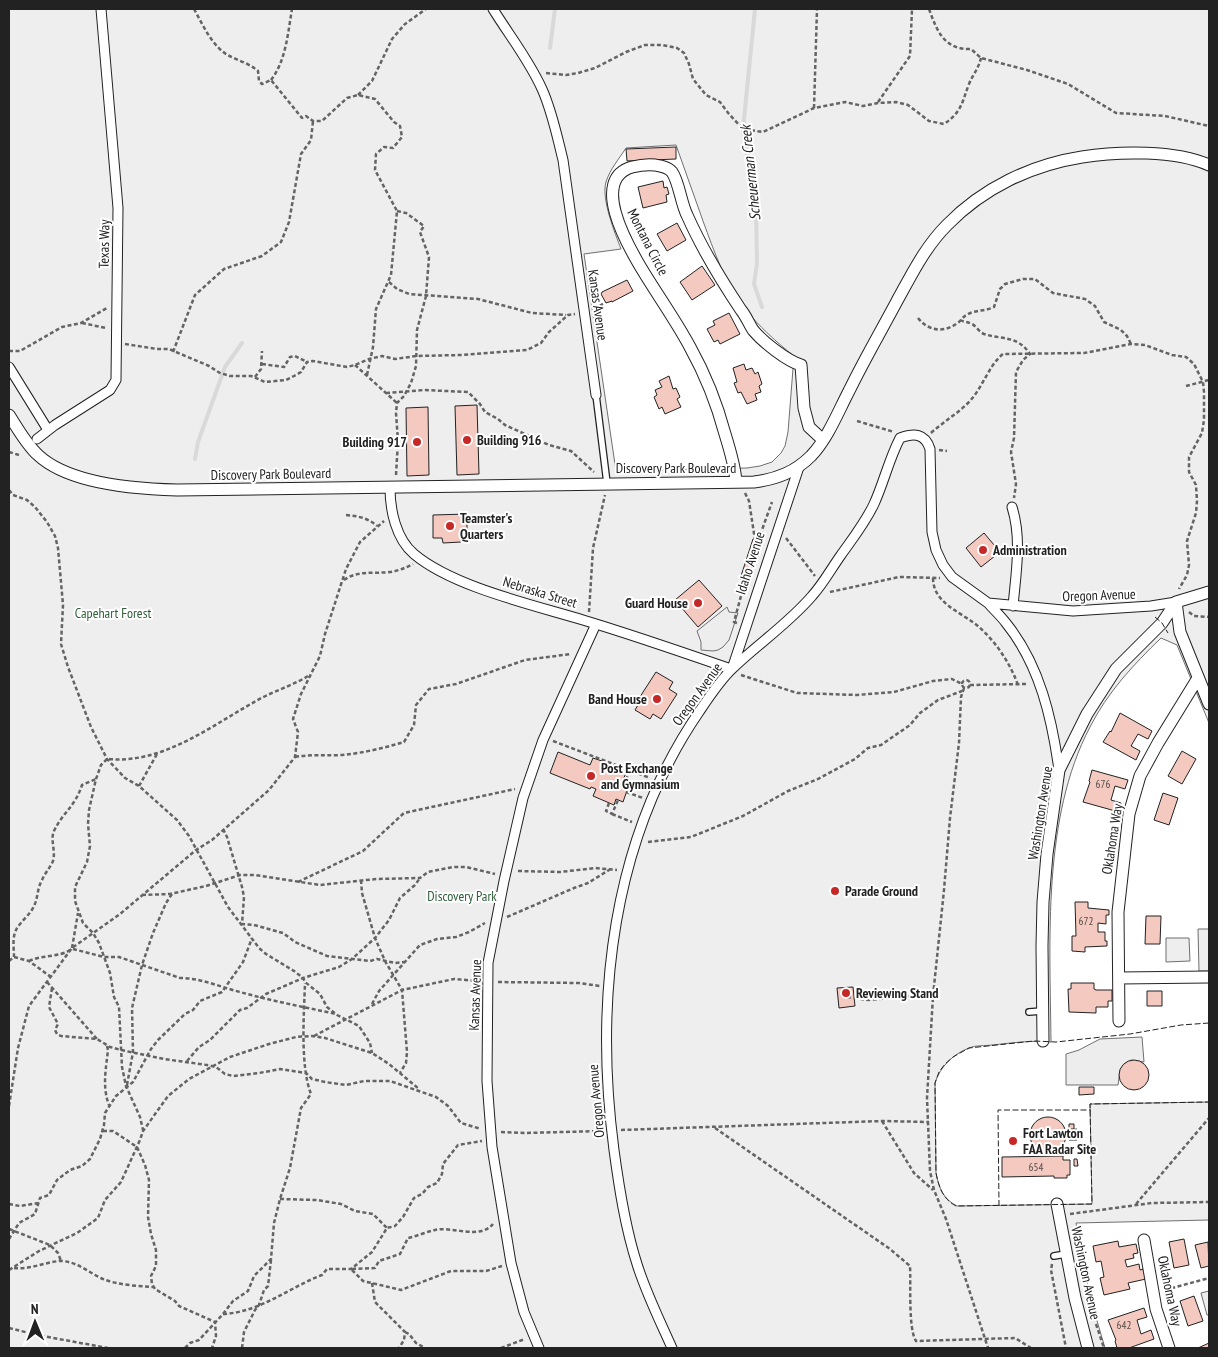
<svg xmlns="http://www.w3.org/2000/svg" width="1218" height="1357" font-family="'PT Sans Narrow',sans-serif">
	<rect width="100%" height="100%" fill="#fff"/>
	<path fill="#eee" stroke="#6f6f6f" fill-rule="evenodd" d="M9,9H1209V723L1177,645L1161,638C1133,665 1107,693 1090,727C1042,818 1050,941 1051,1042C1031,1040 1012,1043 992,1045C985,1046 976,1045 969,1048C953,1054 940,1067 935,1083L936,1173C939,1188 943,1199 957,1206L1092,1204L1090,1104L1209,1102V1220L1076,1223L1090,1297L1105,1348H9ZM676,145C685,170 694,196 703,221C714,251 725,283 744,308C759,326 776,342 794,356L788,432L785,446L781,453L772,462L760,466L747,468L616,471L584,254L621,249C615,233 601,199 606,182C610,169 619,159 626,148Z
		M1209,929V971H1199L1198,929Z
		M1166,938H1189L1190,961L1166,962Z
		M1209,1291V1315H1207L1201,1293Z"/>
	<path fill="#ededed" stroke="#6f6f6f" d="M727,607L729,612L738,613L729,640L723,647L718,650L713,651L701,650V642L697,631Z
		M1142,1037L1144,1062L1131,1060L1124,1064L1120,1071L1118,1085H1066V1054L1079,1050L1100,1039Z"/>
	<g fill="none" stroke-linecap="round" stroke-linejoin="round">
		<path stroke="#d9d9d9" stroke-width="4" d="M755,9L743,129L756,209L757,263L754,284L762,307
			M550,48L555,9
			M195,459L198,442L225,367L242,343"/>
	</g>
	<path fill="#f3c9c0" stroke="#222" d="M676,147V159L627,161L626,149Z
		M663,181L664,188L667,187L669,194L666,195L667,202L643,208L638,187Z
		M677,223L686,240L667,251L657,234Z
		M702,266L715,285L692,300L680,282Z
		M627,280L633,291L612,302V301L606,303L601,294L602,292Z
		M729,313L740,334L720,344L718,340L714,342L707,329L715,325L713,321Z
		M744,364L746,370L752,368L755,374L758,372L762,384L759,386L761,392L755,394L757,400L747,404L741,392L738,393L734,383L737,382L733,368Z
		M669,376L673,389L676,388L680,397L677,399L681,407L665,414L662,407L659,409L654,397L657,395L655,390L662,387L659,381Z
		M477,405L479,474L457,475L455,406Z
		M428,407L429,475L407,476L406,408Z
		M467,514V537H461V542L443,543L442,538H433V515Z
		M984,533L1000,552L981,567L966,548Z
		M753,539L760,542L747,581L740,579Z
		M699,580L722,606L698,627L675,600Z
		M656,672L673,682L669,689L677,694L661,719L653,714L650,719L635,710L638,705L636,703Z
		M1120,713L1152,731L1148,739L1138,734L1131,746L1140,751L1136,760L1103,742L1110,731L1111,732Z
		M1182,751L1196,759L1182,784L1168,776Z
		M558,752L590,765L593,758L608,763L607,766L626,773L623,780L630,782L623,802L616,799L614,805L593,796L596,789L591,787L590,789L550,773Z
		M1092,770L1128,780L1125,789L1115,786L1111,800L1121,803L1119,812L1083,802L1090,782L1089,781Z
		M1163,793L1178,798L1169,825L1154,820Z
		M1075,902H1088V908L1109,910V915H1106V924L1098,923V932H1105V941H1107V946L1085,947V952L1072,951V936H1076Z
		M1146,916H1161L1160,944H1145Z
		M1071,983H1094V989L1096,990H1112V1001H1108V1007H1096V1013L1069,1012L1068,989H1071Z
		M853,987L855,1006L839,1008L837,988Z
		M1147,991H1162V1006H1147Z
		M1119 1075a15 15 0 1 1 30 0a15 15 0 1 1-30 0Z
		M1079,1087H1094V1094L1079,1095Z
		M1030 1135a18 18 0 1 1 36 0a18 18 0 1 1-36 0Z
		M1069,1124H1074V1129H1069Z
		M1077,1129V1140H1069V1130Z
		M1063,1156V1160H1070V1175H1067V1178H1054V1176L1002,1177V1157Z
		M1074,1159H1077L1078,1166H1074Z
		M1184,1239L1189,1265L1174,1268L1169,1242Z
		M1118,1241L1119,1247L1136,1244L1138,1253L1133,1254L1134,1258L1125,1260L1127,1267L1139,1264L1140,1270L1144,1269L1146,1279L1128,1283L1130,1289L1104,1295L1100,1278L1104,1277L1101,1261L1096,1262L1093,1246Z
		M1208,1242L1209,1266L1201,1268L1195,1245Z
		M1194,1296L1203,1321L1188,1326L1180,1301Z
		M1144,1308L1147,1317L1137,1320L1141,1334L1151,1330L1154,1339L1129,1348H1117L1115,1341L1116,1340L1108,1320Z
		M1209,1343V1348H1198Z"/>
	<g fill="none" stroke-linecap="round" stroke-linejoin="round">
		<defs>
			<path id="service" d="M596,395L607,483
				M1029,1012L1042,1011
				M1054,1256L1066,1254"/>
			<path id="pedestrian" d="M493,9C509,35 529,60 542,89C552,111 557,136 563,160L596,395
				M9,367L48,430
				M37,439L55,425L110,390L116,380L118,208L101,9
				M390,488C390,510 396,539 414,554C453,587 534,605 583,620C633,635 682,652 731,669
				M1012,507C1022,539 1016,573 1013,606
				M988,603C994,610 1001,616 1006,623C1040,665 1052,719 1059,770
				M732,669L799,467
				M539,1348L524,1312L511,1263L492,1147L487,1081L488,963L504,881L523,798L543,740L596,624
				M672,1348C660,1321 646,1293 637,1264C625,1227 619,1187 614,1150C594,999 612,839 699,712C709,697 720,680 733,668C759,643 788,624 812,596C823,584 831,569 841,555C853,538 865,523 874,504C884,482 889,459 900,438C914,433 925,433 930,449L932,532L936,550L943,565L952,577L988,603L1073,611L1151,606L1176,602"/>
			<path id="minor" d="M9,415C18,429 26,444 38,455C69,484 136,489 177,490L754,482C777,479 795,472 811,456C828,438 838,412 849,391C864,360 881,331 897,301C912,274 925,247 947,225C983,188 1031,165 1082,157C1119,151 1175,150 1209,165
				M736,482C735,466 730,450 725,434C717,404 705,374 690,347C675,319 656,293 640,266C627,244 590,179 632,167C640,165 647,164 655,165C661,166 668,167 672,172C679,182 681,203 687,215C702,249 721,280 741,310C746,316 749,324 753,330C763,342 787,361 801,365L804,408L809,427L823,440
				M1176,602L1180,632L1209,704
				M1119,978L1209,977
				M1119,1021L1118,912L1129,814L1140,776L1158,743L1198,678
				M1043,1041L1042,946L1043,902L1047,854L1059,770L1087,714L1116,669L1162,623L1176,602L1209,592
				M1057,1204L1075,1298L1088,1348
				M1144,1240L1156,1309L1169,1348"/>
		</defs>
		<use href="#service" stroke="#222" stroke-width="8"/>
		<use href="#pedestrian" stroke="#222" stroke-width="11"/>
		<use href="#minor" stroke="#222" stroke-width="13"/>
		<path stroke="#646464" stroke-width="2.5" stroke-dasharray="4 2.5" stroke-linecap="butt" d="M194,9C203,25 211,44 226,54C236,60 249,63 258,71L259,81L262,84L271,80L302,118L306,116L313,121H322L347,98L358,95L375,99L394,122L400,126L402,137L393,148L384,147L376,154L375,170L397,211L391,275L376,309L373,347L367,375
			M929,9C937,31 944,50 971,49L981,58L1027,70L1068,84L1116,113L1165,116L1209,126
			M546,73L566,75L578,73L595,68L626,52L645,45H662L677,48L684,53L689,64L693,79L706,95L720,102L729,114L743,129L763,132L814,108L845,102L863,106L878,103L896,102L908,105L929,121L944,124C962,112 962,102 969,84C973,74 978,70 981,58
			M271,80C286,61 288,32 292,9
			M358,95L372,81L392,39L405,24L426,9
			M878,102L910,56L912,9
			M814,108L817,9
			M389,282L397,289L409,294L478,299L532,313L566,315
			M594,308L603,304
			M918,318C929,332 945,333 959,322C962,319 964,316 968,314C976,310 986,311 994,307L1000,289L1005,284L1023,279H1035L1053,293L1085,299L1095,306L1104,322L1121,330L1127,336L1131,344
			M960,320C964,322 968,322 972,324C976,326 979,332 984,334C1003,340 1017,335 1030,354L1023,360L1016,372L1014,438L1011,452L1016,484L1014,498
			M82,323L106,328
			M125,344L157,349H169L209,366L220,373L230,376H251L265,382L286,380L294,376L301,372L307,362L313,361L347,367L355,365L369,359L382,356L395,359L416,356L461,355L527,350L541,343L549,332L568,315L575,314
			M9,351H20L62,327L81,323L107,308
			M173,352L195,295L224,269L262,256L281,242L289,222L301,154L311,140L313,121
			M262,364L284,367L290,357L295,356L307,362
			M355,365L397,403
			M255,377L261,369L262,351
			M1186,386L1209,380
			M386,393L424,390L468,392L480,404L485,412L498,419L505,425L549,445L571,451L594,472
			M857,421L894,432
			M931,433C943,422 957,414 968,403C983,388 988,366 1003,354L1084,353L1131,344L1145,345L1172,355L1186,357L1194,364L1203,382L1204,392V420L1202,433L1189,457V472L1196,485L1197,501L1196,513L1187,541L1189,565L1187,575L1179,589
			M939,450L947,451
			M9,452L19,455
			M396,475L398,441L396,413L397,403L404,396L411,383L416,366L417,330L426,296L429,257L420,232L424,226L406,213L397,211
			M9,490L13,495L27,500L35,507L47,522L55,536L58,548L63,605L61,644L68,667L91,727L107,759L125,778L139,786L177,820L189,836L228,907L259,948L266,954L294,971L303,978L305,982L320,994L327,1007L337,1015L359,1026L370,1043L372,1053
			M745,493L749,501L755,540
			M346,515C358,516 368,518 377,526
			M786,538L815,576
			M758,541L772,502
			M933,578C933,604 962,612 979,627C996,642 1010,663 1018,685
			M344,580C358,570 373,574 390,572C398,571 405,568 413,564
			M830,592L899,577L940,578
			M589,612L593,548L605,495
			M1189,612L1194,616L1209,617
			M737,623L734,622L745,581
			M741,675L797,693L857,695L894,692L933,681L952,679L962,684
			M962 684a4 4 0 1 1 8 0a4 4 0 1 1-8 0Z
			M970,685L1028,684
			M964,688L961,697L959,743L950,818L944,890L933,996L927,1098L930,1171L934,1190L946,1219L988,1348
			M553,741L650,778
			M295,757C311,754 326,756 342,755C363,753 384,748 404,742L414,725L416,705L429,689L456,684L525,660L571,654
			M107,759L101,765L96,779L89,810L88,824L90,846L87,862L75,887V901L83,923L93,933L99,943L110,973L114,997L119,1007L122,1067L126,1086L140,1117L143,1130
			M109,759C163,764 211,726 256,701C273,691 292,686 308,676
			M626,780L630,770
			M139,786L157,754
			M626,792L643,798
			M609,803L606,811L612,814L618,800
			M612,814L632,822
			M223,829L227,837L242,887L244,897L242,924L254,925L283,933L295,942L327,956L370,961L377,959L395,963L404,962
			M648,842L691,837L743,816L788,791L818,779L855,759L868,748L881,745L910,725L920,713L938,700L962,691
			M518,871L560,872L595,868L617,870
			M361,880L362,893L375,938L385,961L402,990L407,1052L406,1063L400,1073
			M298,882L363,851L404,813L515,789
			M142,895L170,894L206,886L240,875H255L320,885L376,879L420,878L428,872L453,867H466L495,874
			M507,917L574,888L588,883L609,870
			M72,948L78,913
			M73,949L104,957H119L180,978C201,978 220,987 240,992C272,1001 304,1007 336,1014
			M14,957C14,949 12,938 16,930C20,922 30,915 34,906C38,898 37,889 42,880C45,873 50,868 53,861C56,851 50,840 54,831C63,812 75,807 82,785L96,779
			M9,961L14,957L29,961L51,977
			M29,961C42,955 60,957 70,950
			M47,982L97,1039
			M498,982L579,983L600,986
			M52,988L49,1007L58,1024L55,1030L57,1034L61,1036L97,1039L110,1047L121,1050L164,1059L207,1065L216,1067L225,1074L233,1076L259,1073L280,1069L306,1073L312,1079L325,1082L346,1085L364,1081H390L436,1097L448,1106L461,1123L481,1129
			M847,997L868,1000L922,995L933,996
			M372,1004L379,991L420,945L437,939L456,937L469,932L485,923
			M314,1036L402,990L454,979L478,981
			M107,1046L108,1050C106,1068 102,1087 109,1105
			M187,1061L199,1047L210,1040L240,1010L247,1008L266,994L303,978L339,967L352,959L375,938L389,920L400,898L415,885L420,878
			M127,1085L133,1052L132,1008L142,965L153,933L166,903L172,894
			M9,1106L18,1048L29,1006L72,948L120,914L196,850L212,840L269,790L295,757L298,732L293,719L301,694L320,656L325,634L346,569L360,542L384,521
			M882,1121L914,1173L933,1190
			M715,1128L890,1249L910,1266C911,1283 908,1329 916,1341L1015,1338L1031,1348
			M621,1130L882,1121L929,1122
			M103,1131H113L137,1147L145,1165L149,1180L148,1217L151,1234L156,1250V1266L151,1276L152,1284L155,1289L175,1301L179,1306L215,1322L216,1336L212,1348
			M501,1132L524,1133L603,1131
			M280,1199L317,1200L341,1204L355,1211L373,1214L387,1228
			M9,1204L20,1206L39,1203
			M1136,1204L1209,1118
			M1070,1214L1152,1203L1209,1202
			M9,1229L50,1245L58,1253L61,1261
			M9,1239L19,1223L35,1214L40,1198L49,1195L57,1180L70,1170L82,1166L90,1159L100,1139L104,1125L105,1113L116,1096L133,1082L151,1049L158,1040L185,1014L193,1010L200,1001L222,992L243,962L252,938
			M1052,1264L1051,1270L1066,1348
			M14,1268C30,1270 45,1262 60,1261C77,1261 89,1273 103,1279C118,1285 137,1286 153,1287
			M352,1269L375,1268L379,1261L400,1254L408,1238C417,1236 426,1232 435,1230C452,1226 480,1240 493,1224
			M9,1270L39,1251L77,1233L98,1218L105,1200L121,1182L140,1140L143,1131L168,1096L189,1079L230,1057L269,1044L296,1037L312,1036L325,1038L372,1053L389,1064L419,1089
			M352,1270L363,1281L401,1290L451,1271H486L502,1266
			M372,1283L375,1302L405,1332L404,1340L399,1348
			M1165,1290L1209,1278
			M223,1314C261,1312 288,1288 322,1275L327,1269H351L372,1252L387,1228L395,1226L403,1217L414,1198L422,1194L428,1187L437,1183L442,1174L443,1164L458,1145L482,1141
			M1096,1324L1104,1348
			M9,1328L37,1335L108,1348
			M405,1332L409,1334L416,1343L425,1348
			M185,1348L190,1343L199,1340L223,1314L233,1301L248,1291L254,1276L271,1259L274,1223L280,1199L290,1168L301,1108L311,1094C300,1066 304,1014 305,983
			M242,1348L244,1332L255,1310L259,1305L264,1290L268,1286L271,1260
			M501,1348L525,1339"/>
		<use href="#service" stroke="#fff" stroke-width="5.5"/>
		<use href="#pedestrian" stroke="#fff" stroke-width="9"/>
		<use href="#minor" stroke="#fff" stroke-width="11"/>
		<path stroke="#222" stroke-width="1" stroke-dasharray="6 2.5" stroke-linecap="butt" d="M1155,617L1162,623L1168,633
			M1209,1023L1181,1025L1130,1034L1056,1042L1034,1041L969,1048L953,1057L945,1064L939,1072L935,1083L936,1173C939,1188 943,1199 956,1206L1092,1204L1090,1104L1209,1102
			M999,1206L998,1110H1091"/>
	</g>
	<g fill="#c62828" stroke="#fff" stroke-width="2">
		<circle cx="467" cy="440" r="5"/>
		<circle cx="417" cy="442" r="5"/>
		<circle cx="450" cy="526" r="5"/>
		<circle cx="983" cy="550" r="5"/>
		<circle cx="698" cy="603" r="5"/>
		<circle cx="657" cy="699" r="5"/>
		<circle cx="591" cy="776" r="5"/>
		<circle cx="835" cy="891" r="5"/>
		<circle cx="846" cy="993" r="5"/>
		<circle cx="1013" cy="1141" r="5"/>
	</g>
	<g text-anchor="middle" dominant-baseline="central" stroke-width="4" stroke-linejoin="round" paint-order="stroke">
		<g font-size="11" fill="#564c4a">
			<text x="1103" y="784">676</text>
			<text x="1086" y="921">672</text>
			<text x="1036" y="1167">654</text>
			<text x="1124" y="1325">642</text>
		</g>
		<g font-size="14" fill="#222" stroke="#fff">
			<text transform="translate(648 242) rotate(63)">Montana Circle</text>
			<text transform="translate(104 244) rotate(-89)">Texas Way</text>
			<text transform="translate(598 305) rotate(82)">Kansas Avenue</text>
			<text x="676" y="468">Discovery Park Boulevard</text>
			<text transform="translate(271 474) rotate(-1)">Discovery Park Boulevard</text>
			<text transform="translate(750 563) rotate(-72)">Idaho Avenue</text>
			<text transform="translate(540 592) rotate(17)">Nebraska Street</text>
			<text transform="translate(1099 595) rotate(-2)">Oregon Avenue</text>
			<text transform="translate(697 694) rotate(-54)">Oregon Avenue</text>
			<text transform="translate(1040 813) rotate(-81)">Washington Avenue</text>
			<text transform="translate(1112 839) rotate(-81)">Oklahoma Way</text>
			<text transform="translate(475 995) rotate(-88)">Kansas Avenue</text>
			<text transform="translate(596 1101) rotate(-95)">Oregon Avenue</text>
			<text transform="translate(1086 1273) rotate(78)">Washington Avenue</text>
			<text transform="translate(1170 1291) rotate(78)">Oklahoma Way</text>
		</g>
		<g font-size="14" font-weight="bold" fill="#222" stroke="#fff" text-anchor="start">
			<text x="477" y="440">Building 916</text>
			<text x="407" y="442" text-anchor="end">Building 917</text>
			<text x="460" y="518">Teamster's<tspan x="460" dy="16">Quarters</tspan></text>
			<text x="993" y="550">Administration</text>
			<text x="688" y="603" text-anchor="end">Guard House</text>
			<text x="647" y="699" text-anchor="end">Band House</text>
			<text x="601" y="768">Post Exchange<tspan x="601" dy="16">and Gymnasium</tspan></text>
			<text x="845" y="891">Parade Ground</text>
			<text x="856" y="993">Reviewing Stand</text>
			<text x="1023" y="1133">Fort Lawton<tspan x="1023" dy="16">FAA Radar Site</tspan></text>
		</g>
		<g font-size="14" fill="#2f5e38" stroke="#fff">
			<text x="113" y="613">Capehart Forest</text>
			<text x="462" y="896">Discovery Park</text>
		</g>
		<g font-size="15" font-style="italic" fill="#222" stroke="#fff">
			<text transform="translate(750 173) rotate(-96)">Scheuerman Creek</text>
		</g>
	</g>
	<rect width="1218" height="1357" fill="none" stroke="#222222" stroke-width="20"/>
	<g transform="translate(35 1322) rotate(359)" stroke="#ffffff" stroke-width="4" paint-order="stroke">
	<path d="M0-4L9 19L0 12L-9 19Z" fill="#222222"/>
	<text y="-8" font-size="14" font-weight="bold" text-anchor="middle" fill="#222222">N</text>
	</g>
</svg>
